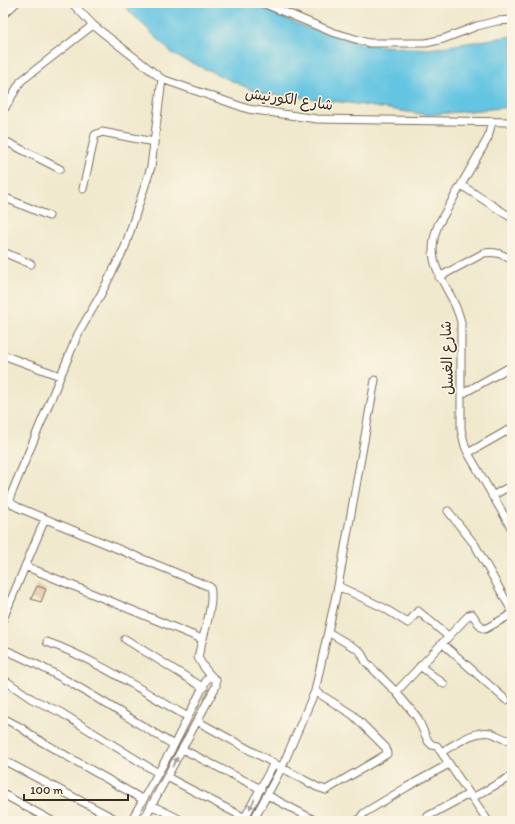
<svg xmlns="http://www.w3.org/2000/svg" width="515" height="824" font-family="Itim,'Playpen Sans Arabic',sans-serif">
	<rect width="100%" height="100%" fill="#fcf5e5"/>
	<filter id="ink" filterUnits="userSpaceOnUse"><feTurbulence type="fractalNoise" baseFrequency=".025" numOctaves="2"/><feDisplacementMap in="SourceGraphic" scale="8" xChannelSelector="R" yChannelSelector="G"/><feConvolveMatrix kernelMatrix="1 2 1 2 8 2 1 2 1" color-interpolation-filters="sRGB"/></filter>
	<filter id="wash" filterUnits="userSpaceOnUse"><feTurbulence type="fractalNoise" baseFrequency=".012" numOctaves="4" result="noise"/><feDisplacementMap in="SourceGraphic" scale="16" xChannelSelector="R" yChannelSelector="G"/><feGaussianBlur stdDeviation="0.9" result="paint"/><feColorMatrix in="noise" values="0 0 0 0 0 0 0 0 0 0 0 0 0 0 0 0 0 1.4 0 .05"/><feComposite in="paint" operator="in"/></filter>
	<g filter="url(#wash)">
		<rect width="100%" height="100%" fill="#f0e9ce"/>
		<path fill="#64c5e2" stroke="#507880" d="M121,3H251L305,27L366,45L429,49L512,36V107L427,115L350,103L259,93L174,55Z"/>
		<g id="blocks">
			<path fill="#dfb998" d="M37,586L46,589L41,602L31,599Z"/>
		</g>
	</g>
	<g filter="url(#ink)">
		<use href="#blocks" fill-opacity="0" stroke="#7a6d5c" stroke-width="1"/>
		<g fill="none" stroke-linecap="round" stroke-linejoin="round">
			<defs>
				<path id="minor" d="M72,3L93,25L162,79L248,109L317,119L512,122
					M263,3L332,32L369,43H426L443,39L477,26L497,21L512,20
					M3,15L16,3
					M3,111L21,81L93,25
					M492,121L488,138L438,225C421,269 452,284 461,322V429L465,446L468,453L512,529
					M3,140L60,169
					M461,185L512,218
					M83,189L95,135L102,132L154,142
					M3,197L49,216
					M3,252L31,264
					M439,277L484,253C495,251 502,254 512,260
					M3,355L60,376
					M462,394L512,366
					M468,453L512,428
					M492,496L512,485
					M448,511L475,545L512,611
					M25,566L202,639
					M338,586L384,608L408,623L418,611L448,636
					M3,619L45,519
					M328,632L360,651L366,662L396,692L417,717L428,741L432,745L437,746L488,821
					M125,639L204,688
					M47,642C97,660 142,691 188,717
					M442,643L506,700
					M3,649C63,674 118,712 174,745
					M420,666L444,684
					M3,679L32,699L60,712L158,773
					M396,692L469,615L472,614L481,627L485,629L512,614
					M3,718L20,727L37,739L142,799
					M197,721L317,787L326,790L387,754L386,748L353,715L315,691
					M182,749L261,789
					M441,752C455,745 475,729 491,733C498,735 504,741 512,740
					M3,760L119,821
					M167,777L245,818
					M3,794L52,821
					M267,795L316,821
					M472,798L512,776
					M151,805L183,821
					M428,816L469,794
					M131,821L174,745L207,679L211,677
					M143,821L216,686V680C210,676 201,664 198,657C202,639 215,604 210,587L17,507L11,503L10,497L78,334L101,294L125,247L151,167L162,79
					M243,821L274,763
					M253,821L282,767L315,691L338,586L375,380
					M358,821L364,813L407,787L449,764"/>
			</defs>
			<use href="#minor" stroke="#7a6d5c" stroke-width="9"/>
			<use href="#minor" stroke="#fff" stroke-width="7"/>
		</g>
		<defs><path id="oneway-solid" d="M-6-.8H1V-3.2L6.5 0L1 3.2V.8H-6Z"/></defs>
		<g fill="#a79f9a">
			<use href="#oneway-solid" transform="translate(175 762) rotate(-62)"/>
			<use href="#oneway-solid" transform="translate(252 804) rotate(118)"/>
		</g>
	</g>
	<g text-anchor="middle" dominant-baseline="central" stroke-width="3" stroke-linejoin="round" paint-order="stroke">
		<g font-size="15" fill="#3b2a1e" stroke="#fcf5e5">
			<text transform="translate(289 99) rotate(8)">شارع الكورنيش</text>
			<text transform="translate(447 358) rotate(-92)">شارع الغسل</text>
		</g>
	</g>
	<rect width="515" height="824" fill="none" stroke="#fcf5e5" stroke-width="16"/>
	<path d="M24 794v6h104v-6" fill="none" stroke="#3b2a1e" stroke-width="2"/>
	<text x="30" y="794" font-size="12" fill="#3b2a1e" stroke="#fcf5e5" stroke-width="3" paint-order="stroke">100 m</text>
</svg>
